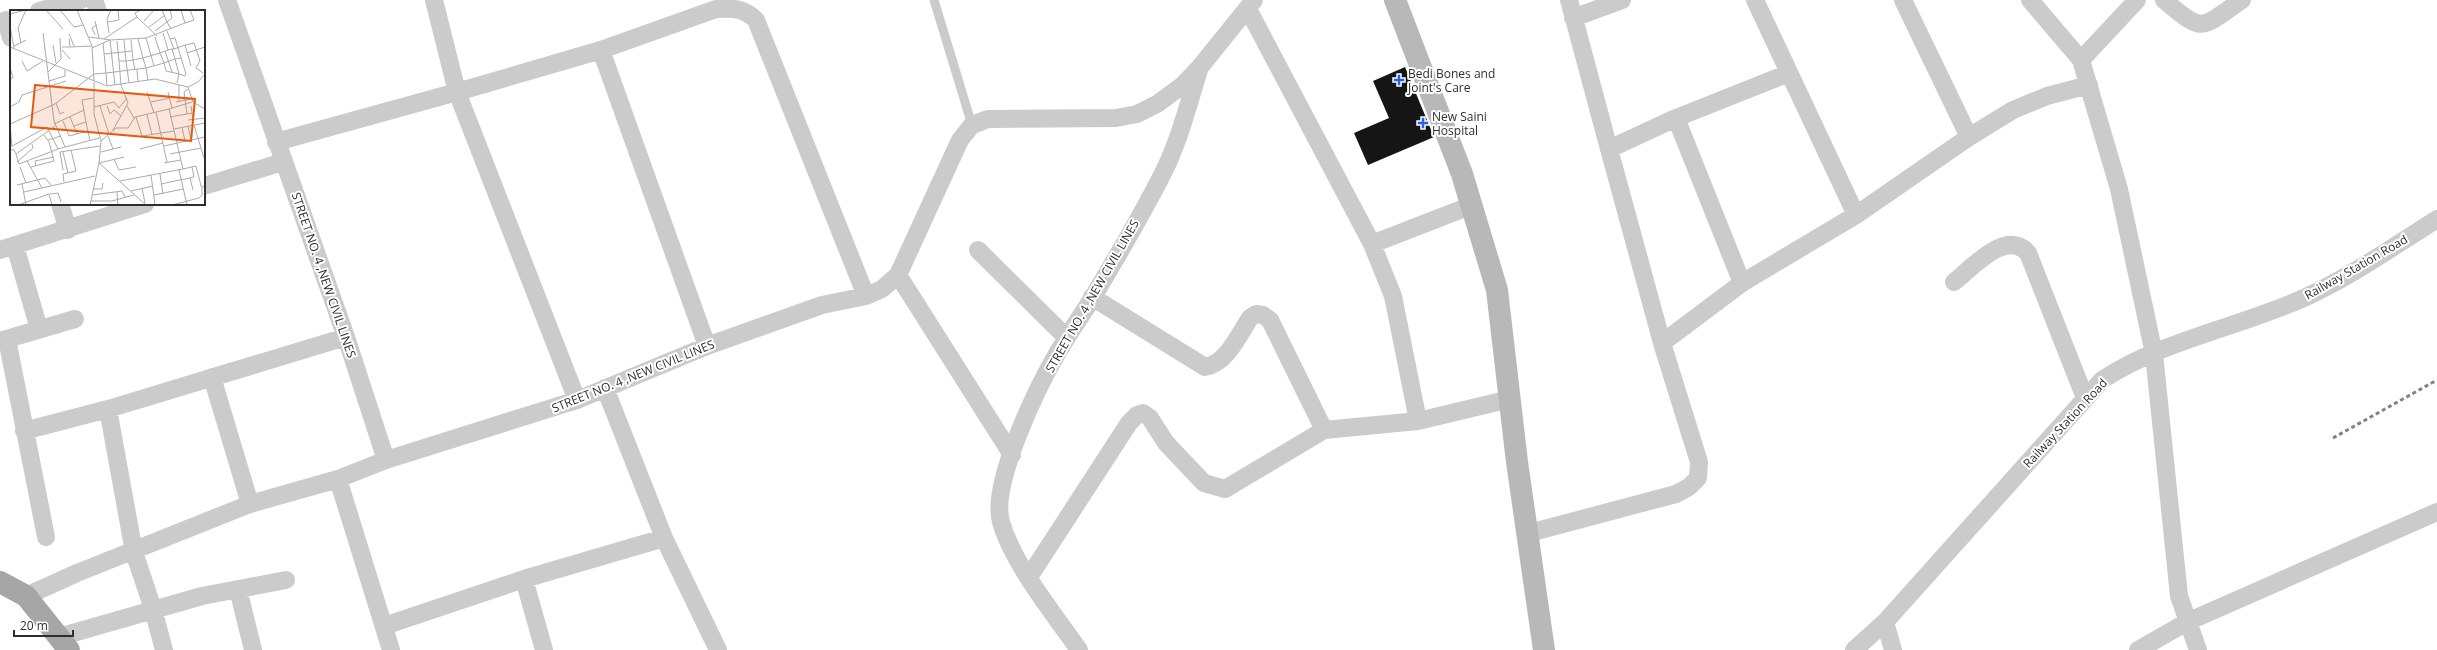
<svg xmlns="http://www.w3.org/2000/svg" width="2437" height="650" font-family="'Open Sans',sans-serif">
	<rect width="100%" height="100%" fill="#fff"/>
	<path fill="#151515" d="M1405,67L1434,137L1368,165L1354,133L1389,118L1373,81Z"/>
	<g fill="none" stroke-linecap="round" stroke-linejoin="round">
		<path stroke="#cbcbcb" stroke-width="9" d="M934,0L972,125"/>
		<path stroke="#cbcbcb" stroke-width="18" d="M94,0L98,11
			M227,0L346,337L386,460L577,400L707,346L822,305L866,296L882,289L898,275L960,140L972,125L988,119L1116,118L1137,114L1157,104L1183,85L1200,67L1254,0
			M434,0L457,92L577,400
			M1569,0L1609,149
			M1755,0L1856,215
			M1903,0L1969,137
			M2030,0L2081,60L2119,189L2154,354L2179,596L2198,650
			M2164,0C2205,35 2200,28 2242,0
			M1248,9L1372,244L1393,296L1418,421
			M39,11L81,0
			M1573,18L1622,0
			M6,20L11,38
			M601,50L707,346
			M2081,60L2137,0
			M1676,118L1742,283
			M276,142L457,92L601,50L716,9C732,8 744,8 756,20L866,296
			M204,186L283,162
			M60,204L68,230
			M1372,244L1470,206
			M15,246L39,329
			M0,250L145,204
			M978,250L1067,338
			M898,275L1012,455
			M1954,282C1972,268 2006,228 2028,253L2085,398
			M1092,297L1205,367C1227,363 1238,336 1250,318L1256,314L1263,315L1270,320L1324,430
			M7,339L46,537
			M0,341L75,319
			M1662,343L1742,283L1856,215L1969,137L2013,110L2047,96L2089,85
			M212,377L250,504
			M605,388L664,538L718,650
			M108,409L134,552L153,609L164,650
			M24,431L108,409L346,337
			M338,479L391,650
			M1529,533L1676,494L1689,487L1698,478L1699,462L1662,343L1609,149L1676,118L1789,73
			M1029,577L1129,423L1137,415L1143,413L1150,418L1166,443L1204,483L1225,489L1324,430L1418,421L1510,399
			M524,579L544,650
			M238,589L253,650
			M26,596L77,573L250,504L338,479L386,460
			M1885,622L1893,650
			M384,626L524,579L664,538
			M59,637L202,596L286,580
			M1079,650C1054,614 1013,564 1001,522C990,484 1038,386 1058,352C1069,333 1082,315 1093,297C1117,257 1141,216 1162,175C1179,142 1188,105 1199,70
			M1854,650L1885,622L2102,380C2163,340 2240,327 2306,297C2352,276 2394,246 2437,219
			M2138,650L2187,622L2437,512"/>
		<path stroke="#b8b8b8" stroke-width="22" d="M1395,0L1462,174L1497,290L1517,462L1544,650"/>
		<path stroke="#a6a6a6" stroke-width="22" d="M0,582L26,596L69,650"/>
		<path stroke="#838383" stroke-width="3" stroke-dasharray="4 3" stroke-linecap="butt" d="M2333,438L2437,380"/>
	</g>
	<g fill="#295feb" stroke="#fff" stroke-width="1.5">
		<path d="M1397 74h4v4h4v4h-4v4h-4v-4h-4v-4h4z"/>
		<path d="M1421 117h4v4h4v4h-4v4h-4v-4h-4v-4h4z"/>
	</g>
	<g text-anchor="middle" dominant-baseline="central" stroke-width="4" stroke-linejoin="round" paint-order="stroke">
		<g font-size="12" fill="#2e2e2e" stroke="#fff" text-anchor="start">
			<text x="1408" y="73">Bedi Bones and<tspan x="1408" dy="14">Joint's Care</tspan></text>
			<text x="1432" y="116">New Saini<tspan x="1432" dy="14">Hospital</tspan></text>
		</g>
		<g font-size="12" fill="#2e2e2e" stroke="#fff">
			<text transform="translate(2356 267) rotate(-30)">Railway Station Road</text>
			<text transform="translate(324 275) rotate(71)">STREET NO. 4 ,NEW CIVIL LINES</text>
			<text transform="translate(1092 296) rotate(-60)">STREET NO. 4 ,NEW CIVIL LINES</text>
			<text transform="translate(633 376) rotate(-22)">STREET NO. 4 ,NEW CIVIL LINES</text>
			<text transform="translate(2065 423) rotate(-47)">Railway Station Road</text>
		</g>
	</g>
	<g transform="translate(10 10)">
		<rect width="195" height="195" fill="#fff"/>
		<path fill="none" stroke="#ababab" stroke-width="1" d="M36,0L53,19M50,0L64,17L73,15M67,0L82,36L84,71M131,0L125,3L127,7L147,26M160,0L162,8L157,12L161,19M0,4L16,0M85,11L89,28M134,11L144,0M98,12L109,10L108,0M175,13L184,10L180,0M0,16L4,38M139,17L154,6M145,21L157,12L152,0M157,21L164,39H162L165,49L169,64L156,61L154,53L165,49L171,48M33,23L44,111L55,137M99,23L97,9L101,0M153,23L158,40L162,39M59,24L64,36M85,25L82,18L87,15M79,27L94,29L127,7M145,27L150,43L158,40M136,28L175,13L171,0M94,29L100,30L105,75M160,29L165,28L176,64L175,66L169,64L167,73M114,30L116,51L123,50L125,60M121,30L123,50L133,48L150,43L154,53L136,58L133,48L128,29M107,31L109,51M11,33L8,18L16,0M43,35L46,53M175,35L184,33L190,51L186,58L193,63M4,36L16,30M0,37L97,76L145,69L178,77L188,72L195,64M52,37H60L59,29M60,37L82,36M82,38L93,33M164,39L175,35L181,56M52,40L60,49M155,41L162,62M177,43L195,37M94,44L122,41M12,51L17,61L33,51M0,58L3,67L0,70M127,59L128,72M38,62L51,49L50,28M39,71L55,66V60M84,72V104L91,131L89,153L136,195M169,75V91M97,76L96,63L136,58L138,70M178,77L183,92L195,99M137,82L144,103M158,82L162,98M141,92L160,88M166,92L181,89M46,93L50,104L54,102M90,96L99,124M97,96L100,104L104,100L111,106M117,96L124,108M181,96L183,109M0,97L9,92L12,85L56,71M84,97L104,92L109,98L117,88M159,99L182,92M146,102L157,152M177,104L174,82L178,79M137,105L142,125M60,107L67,124M126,107L132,126L164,121M160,107L182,103M178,110L195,108M53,111L59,126L78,121M76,112L80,131M0,114L45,94L84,64L96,63L93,33L100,30L136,28L144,56M0,114L2,137M44,114L74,100M184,115L194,148M64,116L76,112L72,90L83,88M178,116L181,130M172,117L175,131M164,119L195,113M103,120L118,93L111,75L109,51H116L119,73M98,126L103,139M38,130L51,126M91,131L106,118H118L125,107L159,99L173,159L110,171M2,136L37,117L48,139M154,136L195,127M130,139L153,133M0,141L3,139L6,144L9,154L48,139L89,128M53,142L58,163M91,142L111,137M6,144L45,116M160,144L191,138M104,149L109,160L126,157M17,151L32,178M7,152L23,138L22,134M154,153L171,150M26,156L25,151L44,147M10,157L16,173M21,157L44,151L39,132L34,125M173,159L186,156L191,176L195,177M53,160L50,142L90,136M169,160L177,195M150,164L153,184M141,165L145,195M180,168L183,180M54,172L53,164L66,161L61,140M12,174L16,195M151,174L184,167L182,157M7,175L35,168L41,175M132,178L135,193M83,179H92L93,173M121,181L143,176M14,182L85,166M107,182L108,195M40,184L48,183L51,192M82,185L112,181L115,187M144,185L173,179M81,191H102L124,185M8,195L39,184L42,195M80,195L89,153L114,147M162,195L189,188L192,185V177"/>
		<path fill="#e8590c" fill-opacity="0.15" stroke="#e8590c" stroke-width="2" d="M25,75L185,89L181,131L21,117Z"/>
		<rect width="195" height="195" fill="none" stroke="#2e2e2e" stroke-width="2"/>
	</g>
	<path d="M14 630v6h59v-6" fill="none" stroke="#2e2e2e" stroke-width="2"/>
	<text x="20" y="630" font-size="12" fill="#2e2e2e" stroke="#ffffff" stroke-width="3" paint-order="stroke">20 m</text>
</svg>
